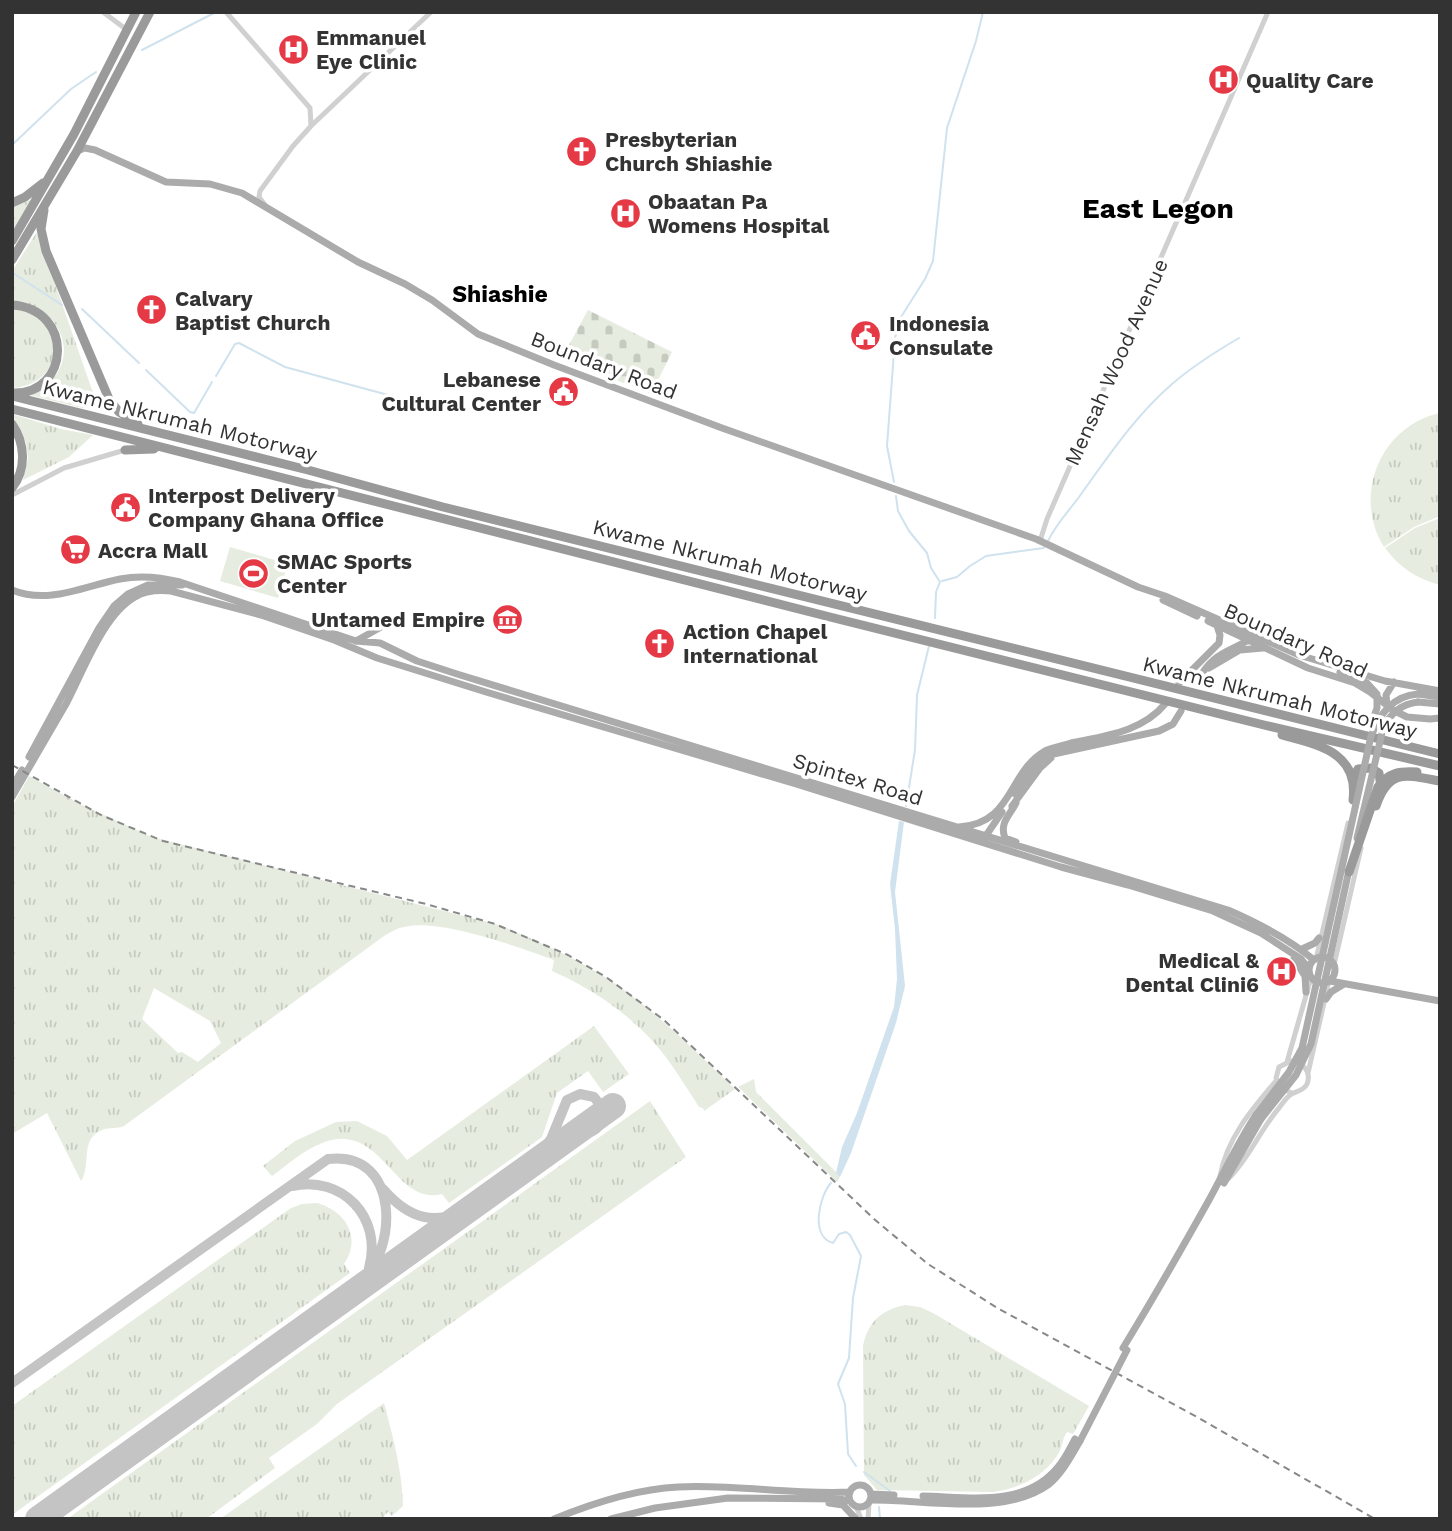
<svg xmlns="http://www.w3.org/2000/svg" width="1452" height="1531" font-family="'Work Sans',sans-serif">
	<defs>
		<pattern id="grass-tufts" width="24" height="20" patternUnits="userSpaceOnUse" patternTransform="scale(1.75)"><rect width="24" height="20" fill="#e6ecdf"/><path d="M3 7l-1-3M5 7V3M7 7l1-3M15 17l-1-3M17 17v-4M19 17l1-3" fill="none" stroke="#c6cbc0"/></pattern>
		<pattern id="cemetery-stones" width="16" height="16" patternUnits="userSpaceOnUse" patternTransform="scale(1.75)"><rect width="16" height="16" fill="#e6ecdf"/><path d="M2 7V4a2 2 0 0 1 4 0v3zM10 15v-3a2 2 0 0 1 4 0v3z" fill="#c6cbc0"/></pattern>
	</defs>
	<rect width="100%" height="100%" fill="#fff"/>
	<path fill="url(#grass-tufts)" fill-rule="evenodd" d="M27,200L30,201L12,232V208Z
		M37,232L98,407L82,408L30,395C42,389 53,382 59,370C76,337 46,301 12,301V271Z
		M12,310C63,308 73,384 12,388Z
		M1440,413V516L1414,527L1384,547C1352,496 1380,426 1440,413Z
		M12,414L61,429L93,435L69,457L23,480L28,458L26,443Z
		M1440,518V585C1417,579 1399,567 1385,548L1415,528Z
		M29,776L80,804L152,837L499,925C543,943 588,963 627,992C666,1021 700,1056 735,1089L704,1111L703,1108L699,1107C688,1090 677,1072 665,1056C638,1020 594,989 552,971L554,960C518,947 440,918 404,927C397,928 391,932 384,936L124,1126C117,1129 110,1127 102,1130C79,1139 92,1165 81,1181L47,1113L12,1134V807ZM154,988L210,1021L221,1043L198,1062L182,1052L178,1053L142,1019Z
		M594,1026L629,1074L603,1092L588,1071L557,1093L542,1137L449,1203L442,1194C394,1207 382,1119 322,1143C304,1150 287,1165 272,1176L263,1166L295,1141L336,1122L357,1121L387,1136L407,1160Z
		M754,1079L756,1092L836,1172L840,1177L837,1182L738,1087Z
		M650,1101L686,1157L337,1404L317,1424L269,1458L275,1468L206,1519H67Z
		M317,1203C346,1211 362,1238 344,1264L350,1273L12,1515V1406L291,1208L302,1204Z
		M905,1305L920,1307L933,1313L1089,1406L1073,1434L1067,1432C1063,1438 1063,1442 1061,1448C1050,1474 1019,1489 993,1492L877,1490L864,1475L863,1346C868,1322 881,1310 905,1305Z
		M384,1403C393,1437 402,1470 403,1506L392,1516L388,1512L381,1519H220Z"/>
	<path fill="url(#cemetery-stones)" d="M588,310L672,352L651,394L562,358Z"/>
	<path fill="#e6ecdf" d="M230,547L288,564L278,598L220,581Z"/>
	<path fill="#cfe2ee" d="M899,821L904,822L895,892L905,986L896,1023L851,1153L840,1177L836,1173L842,1147L857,1113L894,1007L897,979L895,929L890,884Z"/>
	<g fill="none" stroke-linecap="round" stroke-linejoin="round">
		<path stroke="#cfe2ee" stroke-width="2" d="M142,50L216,12
			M12,145L71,89L96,72
			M13,273L62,305
			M82,309L139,363
			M146,370L190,412L194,413L212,382
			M216,376L235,344L239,343L285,367L425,405
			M894,482L887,446L895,338L901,317L925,279L933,261L947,128L976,41L983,12
			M896,496L898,511L909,531L927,553L931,568L940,582L936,592L935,618
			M1048,541C1056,524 1068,512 1079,497C1107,458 1135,416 1172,384C1193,366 1215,352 1239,338
			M942,581L957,577L970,566L986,556L1044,548
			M906,806L915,750L917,695L929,646
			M831,1183C819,1196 810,1237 833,1243L839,1234L846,1232L850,1235L861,1256L853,1298L849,1358L838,1384L845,1404L848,1454L856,1466
			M864,1472L890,1491
			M879,1507L880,1519"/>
		<path stroke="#c4c4c4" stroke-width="10" d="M534,1163L551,1139L567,1100L580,1094L594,1097L604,1110C604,1135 582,1133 564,1141
			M292,1186C342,1175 383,1217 369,1268
			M383,1189C409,1219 434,1226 470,1209
			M348,1297L361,1282
			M12,1383L328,1159C400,1150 399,1249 359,1285"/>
		<path stroke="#c4c4c4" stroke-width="26" d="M38,1519L613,1106"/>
		<path stroke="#d0d0d0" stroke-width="5" d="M103,12L127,30
			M226,12L310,108L311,126
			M265,205L259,197L260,191L293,146L311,126L431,12
			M12,495L64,468L125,450
			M1040,541L1047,519L1268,12
			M1316,959L1348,823
			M1334,965L1361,848
			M1287,1062L1311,978
			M1308,1073L1329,981
			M1220,1176C1227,1138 1252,1109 1276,1081
			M1228,1179C1248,1160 1260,1130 1279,1108C1282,1104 1286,1098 1290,1095C1295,1091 1303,1092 1307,1084C1312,1071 1302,1062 1291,1061L1279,1067L1276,1078L1282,1089L1292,1093
			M856,1506L861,1519
			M868,1519L869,1503"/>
		<path stroke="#ababab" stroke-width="7" d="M77,151L85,148L95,150L166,182L210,184L242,193L358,262L405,284L432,300L478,334L554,365L722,428L1036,539L1138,587L1165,596L1299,655L1385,681L1440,691
			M12,590C49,605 84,586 120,579C141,575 160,577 180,582L356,641L380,643L417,661L457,674L1228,910C1258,923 1289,939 1314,960
			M1163,600L1197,616
			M1208,621L1308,668L1355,683L1370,692L1393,710L1407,717L1430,719L1440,718
			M356,641L381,627
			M1240,650L1263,648
			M1209,668L1238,651
			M1197,681C1215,651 1224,655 1252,638
			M1179,683L1219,643L1220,635L1217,626
			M1418,694L1440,697
			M1418,702L1440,704
			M1387,705L1386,695L1394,682
			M29,757L99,628L114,606L128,594L148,585H182
			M12,787L22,770
			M1015,794L1038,763L1049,755L1159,731L1173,724L1181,711
			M12,797C30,766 48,735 66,704C83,672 103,615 135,597C146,590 159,590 171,591L261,615L334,640L377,658L486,692L796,784L1061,867L1128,885L1213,911L1261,933L1301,959L1309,969
			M1012,806L1040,768L1051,758
			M959,827C1014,823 1007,773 1045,751C1053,747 1062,746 1071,743C1104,736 1142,732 1165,704
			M983,840L1002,812
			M1016,842L1005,838C999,823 1010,815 1016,803
			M1302,949L1315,943L1319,938
			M1309 970a13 13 0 1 1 26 0a13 13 0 1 1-26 0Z
			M1294,959L1305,976L1306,992
			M1330,981L1440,1001
			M1326,999L1331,992L1344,984
			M1224,1183L1261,1119
			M1123,1348C1153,1299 1181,1250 1209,1200C1225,1171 1238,1142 1256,1115
			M849 1496a11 11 0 1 1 22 0a11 11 0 1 1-22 0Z
			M871,1494L894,1495
			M923,1496C969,1497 1025,1508 1058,1467C1065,1459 1070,1448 1075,1439
			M870,1500C923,1499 1004,1517 1048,1485C1062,1474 1071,1456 1080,1441
			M829,1503L843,1505L856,1519
			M554,1519C593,1503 635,1489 678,1487C735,1484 793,1495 850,1492
			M611,1519L655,1508L728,1498L839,1499L850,1501"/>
		<path stroke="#9a9a9a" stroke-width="9" d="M12,203L25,197L43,183
			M44,210L41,229L46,251L109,399L119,412L138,424
			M12,241L74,134L136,12
			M12,260L77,151L150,12
			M12,305C75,309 70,395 13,393
			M12,396L308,470L443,507L1440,754
			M12,409L830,617L1264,725L1440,766
			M12,424C25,443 27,469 12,488
			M125,450L154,449
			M1282,735C1318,745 1359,752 1353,800
			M1354,779L1358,769L1371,768L1379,773L1381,788
			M1376,806C1389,768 1406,775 1440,781"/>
		<path stroke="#888" stroke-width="2" stroke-dasharray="7 5" stroke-linecap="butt" d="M12,765L101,815L163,841L426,904L495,924L568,955L606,977L664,1020L874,1219L928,1264L999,1309L1197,1417L1375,1519"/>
		<path stroke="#ababab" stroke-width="7" d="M1340,672L1367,683L1377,694V708L1371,725
			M1357,838L1383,729C1390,713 1401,704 1418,702
			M1256,1115L1289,1072L1302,1048L1371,736C1380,714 1392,696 1418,694
			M1261,1119L1296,1075L1311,1044L1349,870
			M1080,1441L1127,1350"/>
		<path stroke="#9a9a9a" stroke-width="9" d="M1349,872L1378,787C1389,772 1400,771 1417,772"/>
	</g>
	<defs>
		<symbol id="hospital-disc" viewBox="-11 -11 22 22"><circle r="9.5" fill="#e63946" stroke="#fff"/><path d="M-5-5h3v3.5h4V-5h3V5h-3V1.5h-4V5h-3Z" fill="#fff"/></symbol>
		<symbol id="church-disc" viewBox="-11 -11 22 22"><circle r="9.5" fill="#e63946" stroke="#fff"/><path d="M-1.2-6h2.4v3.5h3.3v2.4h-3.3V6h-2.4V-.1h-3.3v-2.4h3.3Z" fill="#fff"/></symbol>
		<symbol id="civic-disc" viewBox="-11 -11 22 22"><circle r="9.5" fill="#e63946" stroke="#fff"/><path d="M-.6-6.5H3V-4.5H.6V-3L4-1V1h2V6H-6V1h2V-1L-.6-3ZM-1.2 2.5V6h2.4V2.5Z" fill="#fff"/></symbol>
		<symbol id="supermarket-disc" viewBox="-11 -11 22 22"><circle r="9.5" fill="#e63946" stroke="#fff"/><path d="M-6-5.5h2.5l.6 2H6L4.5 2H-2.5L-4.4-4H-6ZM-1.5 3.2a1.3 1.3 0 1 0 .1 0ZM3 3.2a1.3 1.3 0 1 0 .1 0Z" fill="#fff"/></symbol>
		<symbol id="stadium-disc" viewBox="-11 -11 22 22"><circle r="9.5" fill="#e63946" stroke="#fff"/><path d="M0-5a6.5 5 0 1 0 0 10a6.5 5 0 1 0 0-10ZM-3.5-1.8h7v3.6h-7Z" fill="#fff"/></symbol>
		<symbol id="museum-disc" viewBox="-11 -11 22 22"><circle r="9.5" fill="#e63946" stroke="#fff"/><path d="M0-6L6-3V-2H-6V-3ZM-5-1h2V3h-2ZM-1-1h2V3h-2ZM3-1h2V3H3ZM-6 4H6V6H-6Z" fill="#fff"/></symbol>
	</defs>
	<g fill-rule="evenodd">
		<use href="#hospital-disc" x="276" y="32" width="35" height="35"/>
		<use href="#hospital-disc" x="1206" y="62" width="35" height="35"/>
		<use href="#church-disc" x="564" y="134" width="35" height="35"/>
		<use href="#hospital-disc" x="608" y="196" width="35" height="35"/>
		<use href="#church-disc" x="134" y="292" width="35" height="35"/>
		<use href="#civic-disc" x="848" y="318" width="35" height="35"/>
		<use href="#civic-disc" x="546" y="374" width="35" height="35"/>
		<use href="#civic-disc" x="108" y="490" width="35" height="35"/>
		<use href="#supermarket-disc" x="58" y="532" width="35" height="35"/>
		<use href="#stadium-disc" x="236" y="556" width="35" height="35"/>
		<use href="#museum-disc" x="490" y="602" width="35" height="35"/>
		<use href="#church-disc" x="642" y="626" width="35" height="35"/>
		<use href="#hospital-disc" x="1264" y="954" width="35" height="35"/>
	</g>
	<g text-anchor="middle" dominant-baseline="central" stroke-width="7" stroke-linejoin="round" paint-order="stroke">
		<g font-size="21" font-weight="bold" fill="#333" stroke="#fff" text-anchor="start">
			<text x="316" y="37">Emmanuel<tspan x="316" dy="24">Eye Clinic</tspan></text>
			<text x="1246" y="80">Quality Care</text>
			<text x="605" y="139">Presbyterian<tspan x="605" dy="24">Church Shiashie</tspan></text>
			<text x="648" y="201">Obaatan Pa<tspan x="648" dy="24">Womens Hospital</tspan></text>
			<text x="175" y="298">Calvary<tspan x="175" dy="24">Baptist Church</tspan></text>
			<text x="889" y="323">Indonesia<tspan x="889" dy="24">Consulate</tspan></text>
			<text x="541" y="379" text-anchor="end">Lebanese<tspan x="541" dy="24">Cultural Center</tspan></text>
			<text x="148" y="495">Interpost Delivery<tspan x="148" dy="24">Company Ghana Office</tspan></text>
			<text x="98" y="550">Accra Mall</text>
			<text x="277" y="561">SMAC Sports<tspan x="277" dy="24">Center</tspan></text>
			<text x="485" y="619" text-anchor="end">Untamed Empire</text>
			<text x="683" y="631">Action Chapel<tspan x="683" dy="24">International</tspan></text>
			<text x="1259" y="960" text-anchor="end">Medical &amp;<tspan x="1259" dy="24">Dental Clini6</tspan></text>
		</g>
		<g font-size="21" fill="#333" stroke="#fff">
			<text transform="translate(1116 362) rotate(-66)">Mensah Wood Avenue</text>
			<text transform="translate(604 365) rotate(21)">Boundary Road</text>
			<text transform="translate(180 420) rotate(14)">Kwame Nkrumah Motorway</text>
			<text transform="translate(730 560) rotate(14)">Kwame Nkrumah Motorway</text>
			<text transform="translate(1296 640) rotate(24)">Boundary Road</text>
			<text transform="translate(1280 697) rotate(14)">Kwame Nkrumah Motorway</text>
			<text transform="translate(858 779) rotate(17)">Spintex Road</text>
		</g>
		<g font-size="23" font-weight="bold" fill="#000" stroke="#fff">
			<text x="500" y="294">Shiashie</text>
		</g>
		<g font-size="28" font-weight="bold" fill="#000" stroke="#fff">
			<text x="1158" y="208">East Legon</text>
		</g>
	</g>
	<rect width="1452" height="1531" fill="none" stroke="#333333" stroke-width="28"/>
</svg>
